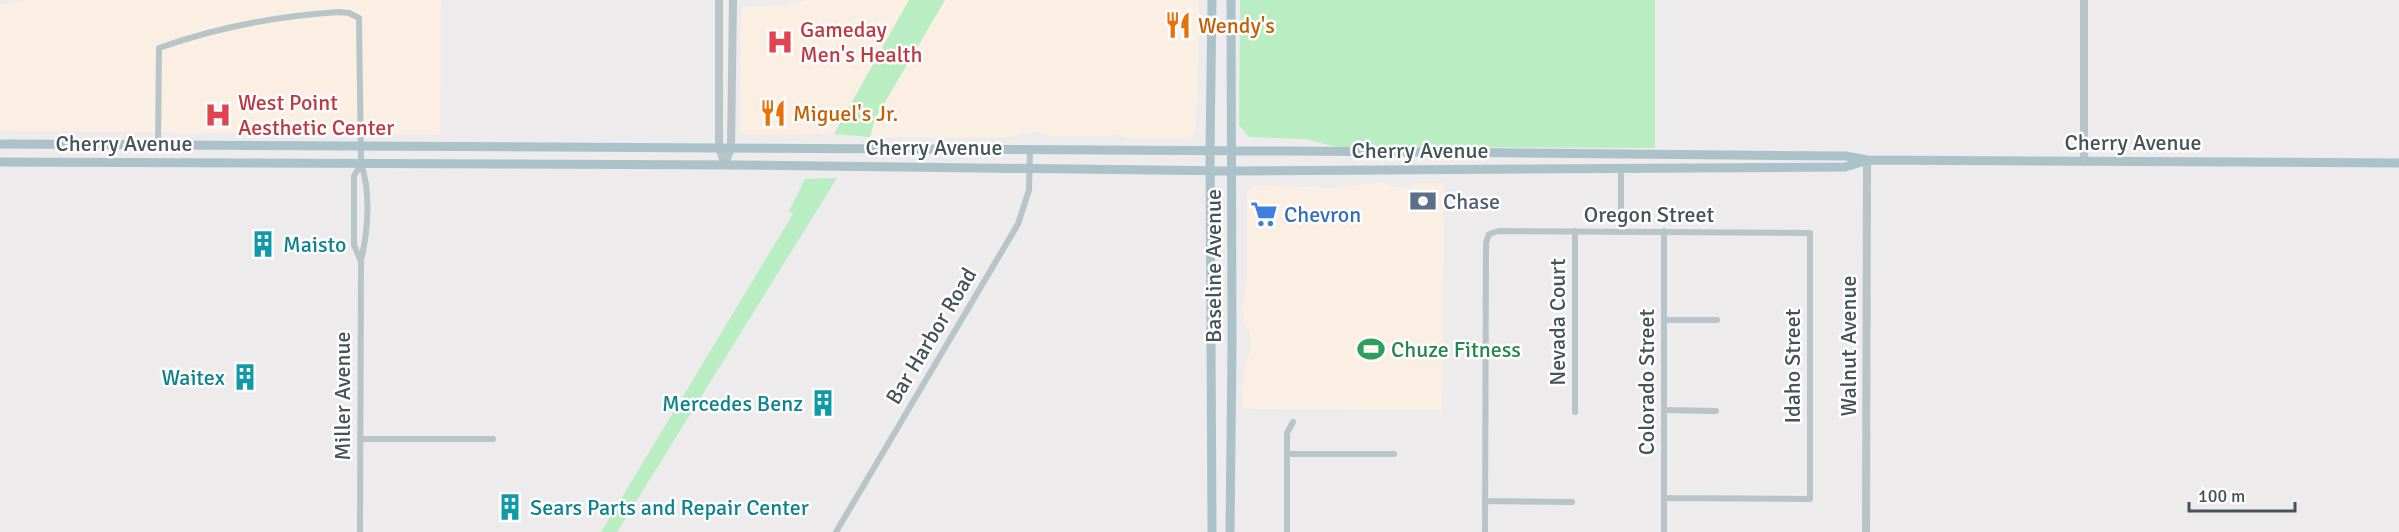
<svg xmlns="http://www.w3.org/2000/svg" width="2399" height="532" font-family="Signika,sans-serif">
	<rect width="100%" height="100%" fill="#eeebec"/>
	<path fill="#fbeee3" d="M27,0H441L440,135L0,131V5Z
		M808,0H909L834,134L746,135L740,130L741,7L784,5Z
		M945,0H1196L1199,2L1198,75L1195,134L1188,139H1132L1114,134L1109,137L1049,136L1044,132L1019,133L1014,137L999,138L870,137L875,119Z
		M1381,182L1395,187H1411L1415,183H1444L1442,410L1242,409L1245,362L1250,355V332L1244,325L1243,304L1247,279V193L1253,185L1332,188Z"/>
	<path fill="#b9edc2" d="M909,0H945L875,119L870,137L834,134Z
		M1240,0H1655V148L1336,147L1305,139L1249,137L1239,125Z
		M837,178L617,532H601L793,214L789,211L805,179Z"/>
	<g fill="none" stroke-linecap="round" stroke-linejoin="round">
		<path stroke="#b7c4c8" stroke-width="6" d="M158,145L159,48C218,27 277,16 339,12L349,13L359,18L361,164C371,191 368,232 361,260L360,532
			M1621,231V169
			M360,259L354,245V176L361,164
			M1664,320H1717
			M1664,410L1716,411
			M1575,412V231
			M360,439H493
			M1287,454H1394
			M1485,501L1572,502
			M836,532L1018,224L1029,190L1030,150
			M1287,532V433L1293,422
			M1485,532L1486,243L1489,234L1499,231L1810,233V499L1664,498
			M1664,532V231"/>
		<path stroke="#b7c4c8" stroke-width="8" d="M719,0V148L725,165
			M2084,0V162
			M725,165L731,148L733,0
			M1866,532L1867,160"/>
		<path stroke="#abc2ca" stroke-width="9" d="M0,144L1292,151L1846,156L1867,160L2399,163
			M0,162L739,165L1232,171L1845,167L1865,161
			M1212,532L1210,150L1212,0
			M1230,532L1232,346L1231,0"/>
	</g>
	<defs>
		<symbol id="restaurant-bare" viewBox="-9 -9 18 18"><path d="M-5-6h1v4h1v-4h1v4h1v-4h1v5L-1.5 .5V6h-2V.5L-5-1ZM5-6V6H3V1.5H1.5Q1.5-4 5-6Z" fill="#e8710a" stroke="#fff" stroke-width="2.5" paint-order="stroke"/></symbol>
		<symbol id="hospital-bare" viewBox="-9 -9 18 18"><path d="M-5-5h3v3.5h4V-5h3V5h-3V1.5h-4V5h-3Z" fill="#e0444e" stroke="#fff" stroke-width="2.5" paint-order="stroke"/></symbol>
		<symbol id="bank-bare" viewBox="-9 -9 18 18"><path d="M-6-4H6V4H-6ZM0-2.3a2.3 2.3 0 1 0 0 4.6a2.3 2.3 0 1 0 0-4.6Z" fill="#5c6f8a" stroke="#fff" stroke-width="2.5" paint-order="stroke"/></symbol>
		<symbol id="supermarket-bare" viewBox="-9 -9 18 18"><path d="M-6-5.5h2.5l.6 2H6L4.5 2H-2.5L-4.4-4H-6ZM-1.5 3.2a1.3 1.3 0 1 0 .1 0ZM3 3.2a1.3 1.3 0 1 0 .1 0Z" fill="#3f7fe0" stroke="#fff" stroke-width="2.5" paint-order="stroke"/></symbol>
		<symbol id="building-bare" viewBox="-9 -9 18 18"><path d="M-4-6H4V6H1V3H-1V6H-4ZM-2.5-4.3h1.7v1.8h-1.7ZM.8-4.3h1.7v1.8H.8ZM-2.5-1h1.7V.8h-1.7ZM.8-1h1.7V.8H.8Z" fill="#0f9aa8" stroke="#fff" stroke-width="2.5" paint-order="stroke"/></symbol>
		<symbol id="stadium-bare" viewBox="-9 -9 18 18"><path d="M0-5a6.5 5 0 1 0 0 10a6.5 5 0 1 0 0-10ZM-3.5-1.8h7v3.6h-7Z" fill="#2e9e5b" stroke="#fff" stroke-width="2.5" paint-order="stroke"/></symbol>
	</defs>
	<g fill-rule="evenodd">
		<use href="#restaurant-bare" x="1159" y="6" width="38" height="38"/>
		<use href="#hospital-bare" x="761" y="23" width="38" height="38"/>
		<use href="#restaurant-bare" x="754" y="94" width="38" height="38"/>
		<use href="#hospital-bare" x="199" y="96" width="38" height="38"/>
		<use href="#bank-bare" x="1404" y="182" width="38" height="38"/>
		<use href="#supermarket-bare" x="1245" y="195" width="38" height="38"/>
		<use href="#building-bare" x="244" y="225" width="38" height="38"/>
		<use href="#stadium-bare" x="1352" y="330" width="38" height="38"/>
		<use href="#building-bare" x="226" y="358" width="38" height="38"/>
		<use href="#building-bare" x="804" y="384" width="38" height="38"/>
		<use href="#building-bare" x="491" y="488" width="38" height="38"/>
	</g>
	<g text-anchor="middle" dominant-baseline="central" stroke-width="5" stroke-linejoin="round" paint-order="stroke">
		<g font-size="22" fill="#c56008" stroke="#fff" text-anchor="start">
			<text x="1198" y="25">Wendy's</text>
			<text x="793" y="113">Miguel's Jr.</text>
		</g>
		<g font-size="22" fill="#be3a42" stroke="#fff" text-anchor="start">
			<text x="800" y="29">Gameday<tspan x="800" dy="25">Men's Health</tspan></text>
			<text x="238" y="102">West Point<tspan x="238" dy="25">Aesthetic Center</tspan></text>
		</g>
		<g font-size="22" fill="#445358" stroke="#fff">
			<text x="2133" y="142">Cherry Avenue</text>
			<text x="124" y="143">Cherry Avenue</text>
			<text x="934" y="147">Cherry Avenue</text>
			<text x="1420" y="150">Cherry Avenue</text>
			<text x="1649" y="214">Oregon Street</text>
			<text transform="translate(1213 266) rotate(-90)">Baseline Avenue</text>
			<text transform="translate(1557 322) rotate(-90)">Nevada Court</text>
			<text transform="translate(931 336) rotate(-59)">Bar Harbor Road</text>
			<text transform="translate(1848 346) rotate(-90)">Walnut Avenue</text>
			<text transform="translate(1792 366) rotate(-90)">Idaho Street</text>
			<text transform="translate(1646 382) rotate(-90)">Colorado Street</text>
			<text transform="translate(342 396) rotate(-90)">Miller Avenue</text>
		</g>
		<g font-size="22" fill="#4e5e75" stroke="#fff" text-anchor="start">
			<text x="1443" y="201">Chase</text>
		</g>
		<g font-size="22" fill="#366cbe" stroke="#fff" text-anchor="start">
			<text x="1284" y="214">Chevron</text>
		</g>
		<g font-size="22" fill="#0d838f" stroke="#fff" text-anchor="start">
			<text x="283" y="244">Maisto</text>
			<text x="225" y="377" text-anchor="end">Waitex</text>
			<text x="803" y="403" text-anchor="end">Mercedes Benz</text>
			<text x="530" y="507">Sears Parts and Repair Center</text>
		</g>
		<g font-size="22" fill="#27864d" stroke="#fff" text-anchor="start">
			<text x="1391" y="349">Chuze Fitness</text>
		</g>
	</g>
	<path d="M2189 502v9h106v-9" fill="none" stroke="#445358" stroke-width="3"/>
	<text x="2198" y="502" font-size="18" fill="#445358" stroke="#ffffff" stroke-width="4.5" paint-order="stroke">100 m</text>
</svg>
